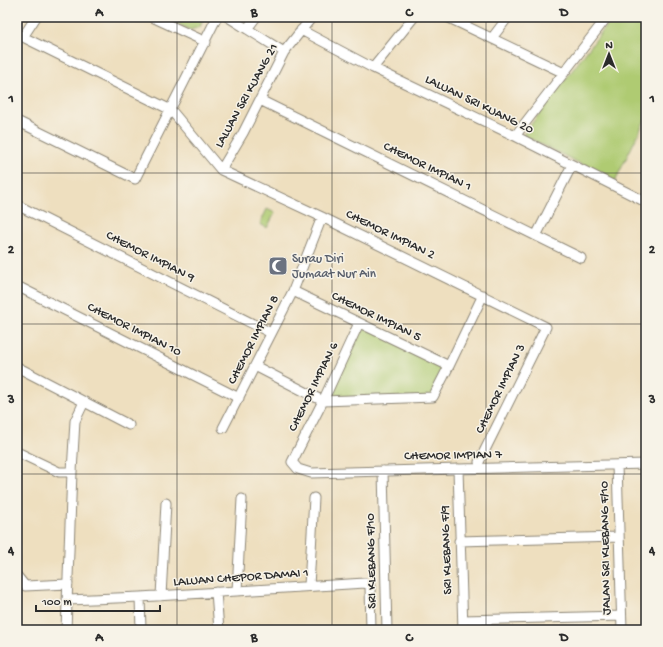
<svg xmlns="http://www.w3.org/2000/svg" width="663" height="647" font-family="'Gochi Hand',sans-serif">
	<rect width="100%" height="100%" fill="#f7f3e8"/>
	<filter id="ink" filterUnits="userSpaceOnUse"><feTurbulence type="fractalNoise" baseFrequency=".025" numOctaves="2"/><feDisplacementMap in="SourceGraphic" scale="8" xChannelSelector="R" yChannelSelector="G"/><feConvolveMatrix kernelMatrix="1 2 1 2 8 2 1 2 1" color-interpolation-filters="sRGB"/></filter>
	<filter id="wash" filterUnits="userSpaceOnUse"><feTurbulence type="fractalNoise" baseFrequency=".012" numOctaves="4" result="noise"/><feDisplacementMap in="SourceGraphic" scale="16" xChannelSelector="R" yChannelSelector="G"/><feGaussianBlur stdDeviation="0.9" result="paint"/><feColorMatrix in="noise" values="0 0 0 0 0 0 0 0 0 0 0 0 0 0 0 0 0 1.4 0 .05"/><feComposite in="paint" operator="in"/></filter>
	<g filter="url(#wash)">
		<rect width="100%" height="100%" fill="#eedfbf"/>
		<path fill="#afcb72" stroke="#6d7b4e" d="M163,17H204L200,27L190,30Z
			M613,17H646V118L615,181L523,135Z
			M267,209L275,213L267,228L260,224Z
			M359,323L449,366L433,397L323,401Z"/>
	</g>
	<g filter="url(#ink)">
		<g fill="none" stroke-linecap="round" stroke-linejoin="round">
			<defs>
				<path id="minor" d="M152,17L206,42
					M228,17L284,52
					M447,17L564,73
					M247,29L256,17
					M301,30L373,68L515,136L646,202
					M17,34L171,110L221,170L322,217L546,327L479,462
					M23,37L36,17
					M492,38L508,17
					M373,68L414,17
					M260,100L581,258
					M17,121L135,179L217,17
					M515,136L607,17
					M221,170L243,133L284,52L312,17
					M17,205L271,333
					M536,236L572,165
					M17,286L239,398
					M293,291L449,366
					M359,323L323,401L292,462L298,469L311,473L646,464
					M255,366L323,401L433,397L449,366L483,295
					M17,367L129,425
					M223,428L293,291L322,217
					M17,452L59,472H72L75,421L84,402
					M617,465L622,630
					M458,469L463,630
					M383,471L387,630
					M459,541L619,537
					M17,576L25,586L68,584
					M309,586L314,498
					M237,591L242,499
					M216,592L219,630
					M161,596L166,503
					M140,597L141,630
					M68,600L140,597L365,583L370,586L371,630
					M463,620L621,616
					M66,630L72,472"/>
			</defs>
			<use href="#minor" stroke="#8c8575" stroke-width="11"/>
			<use href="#minor" stroke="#fff" stroke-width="9"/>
		</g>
	</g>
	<path fill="none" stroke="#2b2b2b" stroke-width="1" stroke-opacity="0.55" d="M177,17V630M332,17V630M486,17V630M17,173H646M17,324H646M17,474H646"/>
	<defs>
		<symbol id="mosque-square" viewBox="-11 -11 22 22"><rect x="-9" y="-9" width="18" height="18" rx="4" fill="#6b7280" stroke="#f7f3e8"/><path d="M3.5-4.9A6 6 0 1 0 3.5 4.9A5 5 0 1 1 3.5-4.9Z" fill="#fff"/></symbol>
	</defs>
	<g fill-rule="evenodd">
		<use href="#mosque-square" x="267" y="255" width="22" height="22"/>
	</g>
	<g text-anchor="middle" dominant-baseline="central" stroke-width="3" stroke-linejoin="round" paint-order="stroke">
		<g font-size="13" fill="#2b2b2b" stroke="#f7f3e8">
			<text transform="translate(247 96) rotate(-61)">LALUAN SRI KUANG 21</text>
			<text transform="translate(479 105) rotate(26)">LALUAN SRI KUANG 20</text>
			<text transform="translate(427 167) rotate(26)">CHEMOR IMPIAN 1</text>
			<text transform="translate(390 235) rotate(26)">CHEMOR IMPIAN 2</text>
			<text transform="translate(150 257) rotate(27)">CHEMOR IMPIAN 9</text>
			<text transform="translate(376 317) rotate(26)">CHEMOR IMPIAN 5</text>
			<text transform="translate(134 330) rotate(27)">CHEMOR IMPIAN 10</text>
			<text transform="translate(254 340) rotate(-63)">CHEMOR IMPIAN 8</text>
			<text transform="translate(314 387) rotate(-64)">CHEMOR IMPIAN 6</text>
			<text transform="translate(501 389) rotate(-64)">CHEMOR IMPIAN 3</text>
			<text transform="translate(453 456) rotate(-1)">CHEMOR IMPIAN 7</text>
			<text transform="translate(606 548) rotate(-91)">JALAN SRI KLEBANG F/10</text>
			<text transform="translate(447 550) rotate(-92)">SRI KLEBANG F/9</text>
			<text transform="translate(372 561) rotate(-91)">SRI KLEBANG F/10</text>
			<text transform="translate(241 578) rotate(-4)">LALUAN CHEPOR DAMAI 1</text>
		</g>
		<g font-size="13" fill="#5b616d" stroke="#f7f3e8" text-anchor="start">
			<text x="292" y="259">Surau Diri<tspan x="292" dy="15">Jumaat Nur Ain</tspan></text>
		</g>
	</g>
	<rect width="663" height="647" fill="none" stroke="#f7f3e8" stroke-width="44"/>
	<g transform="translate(609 54)" stroke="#f7f3e8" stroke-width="3" paint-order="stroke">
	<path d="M0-3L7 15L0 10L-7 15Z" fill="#2b2b2b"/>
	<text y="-6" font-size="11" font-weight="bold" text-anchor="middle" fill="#2b2b2b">N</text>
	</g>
	<path d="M36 605v6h124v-6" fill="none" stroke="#2b2b2b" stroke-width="2"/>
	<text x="42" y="605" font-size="12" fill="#2b2b2b" stroke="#f7f3e8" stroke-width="3" paint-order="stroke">100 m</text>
	<rect x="22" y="22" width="619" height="603" fill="none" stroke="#2b2b2b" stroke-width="1.5"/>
	<g font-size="13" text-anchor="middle" font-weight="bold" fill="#2b2b2b">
		<text x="99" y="16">A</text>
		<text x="254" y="16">B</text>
		<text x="409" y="16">C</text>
		<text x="564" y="16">D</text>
		<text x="11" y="102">1</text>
		<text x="652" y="102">1</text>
		<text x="11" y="253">2</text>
		<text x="652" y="253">2</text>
		<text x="11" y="403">3</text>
		<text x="652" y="403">3</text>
		<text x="11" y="554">4</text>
		<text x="652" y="554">4</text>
		<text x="99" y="641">A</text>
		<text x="254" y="641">B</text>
		<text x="409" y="641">C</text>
		<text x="564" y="641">D</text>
	</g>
</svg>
